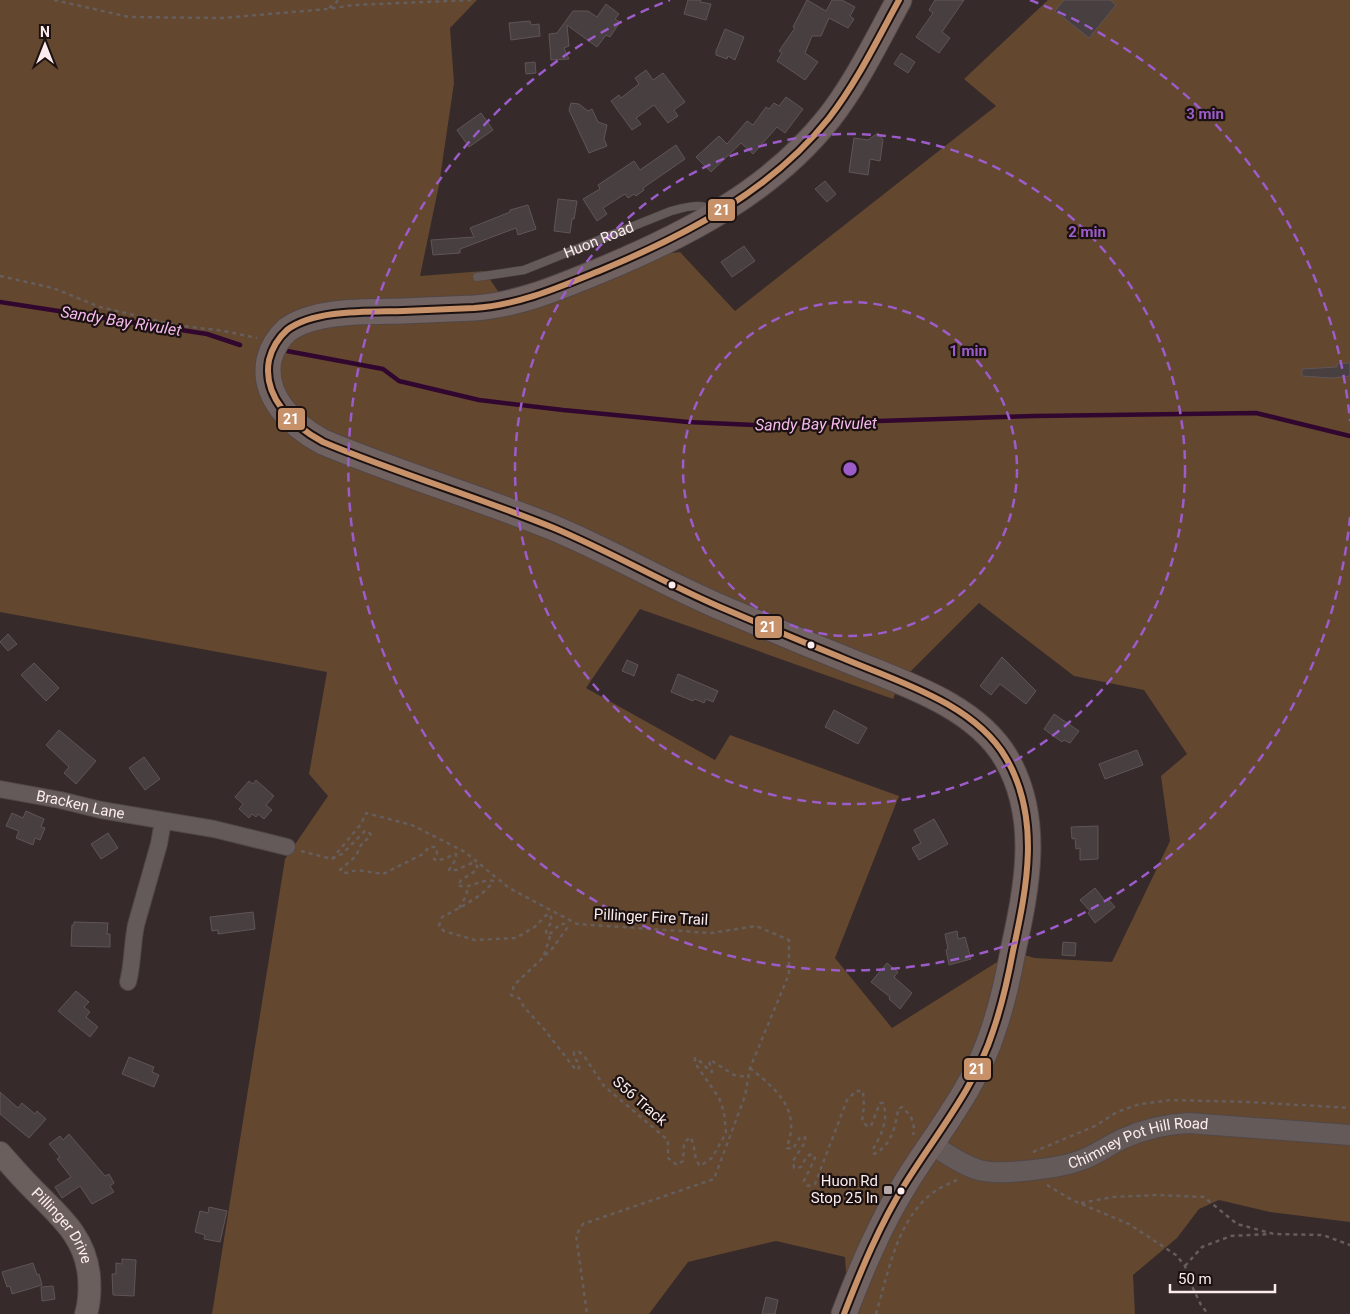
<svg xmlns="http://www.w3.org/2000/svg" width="1350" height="1314" font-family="Roboto,sans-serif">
	<rect width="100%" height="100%" fill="#362a2a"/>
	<path fill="#63472f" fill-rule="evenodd" d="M0,0H477L450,28L454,83L439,185L420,276L484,271L507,304L631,258L680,252L735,311L996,106L964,79L1048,0H1350V1222L1270,1212L1219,1200L1199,1209L1177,1238L1133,1275L1135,1314H843L848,1304L845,1257L776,1241L688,1262L649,1314H212L285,859L328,796L309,774L327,672L0,612ZM979,603L1074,676L1144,690L1187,754L1161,776L1170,841L1112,962L1035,958L1013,952L892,1028L835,958L899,796L730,735L715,760L586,688L640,609L893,699L900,682Z"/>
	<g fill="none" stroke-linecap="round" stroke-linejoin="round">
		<path stroke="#32072f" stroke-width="4.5" d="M0,302L207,334L240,345
			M287,351L383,369L399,381L479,400L563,410L688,422L754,425L1035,416L1256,413L1350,436"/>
	</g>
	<path fill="#483f40" stroke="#605457" d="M688,0H701L700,2L711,4L706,20L684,14Z
		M807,0L826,11L832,0H842L855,7L850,16L854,19L848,28L829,18L821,36H812L805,53L818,62L805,80L777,61L782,53L779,51L795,28L793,27Z
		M935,0H964L942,32L950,38L939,53L916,37L933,13L929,10Z
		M1064,0H1110L1116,5L1089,38L1055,11Z
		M606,4L619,14L615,19L620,22L610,37L606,35L597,47L567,25L569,46L564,48L569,59L551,60L549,34L557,33L573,11H588L597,17Z
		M530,21L531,25L539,24L540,36L511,40L509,23Z
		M725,29L744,37L735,60L728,56L727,59L716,55V51Z
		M901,53L915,62L908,73L894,64Z
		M535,62L536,73L526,74L525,63Z
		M646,70L653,80L663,73L685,102L674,110L678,116L668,123L654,105L636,118L641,124L632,130L611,101L619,95L621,98L639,84L635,78Z
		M786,97L803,109L785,133L777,127L753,154L741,143L711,172L696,157L719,136L727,144L747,121L753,125L766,107L769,109L774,103L779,106Z
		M571,103L579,104L588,111L592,109L598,122L607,125L604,139L607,146L589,153L569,110Z
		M481,113L493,130L469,147L457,130Z
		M878,133L883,140L880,161L870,159L868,175L849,172L854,138L868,140Z
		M676,145L685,159L643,188L644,190L636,196L634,194L628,198L625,194L603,208L607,214L597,221L583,199L600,189L598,185L634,161L640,170Z
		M825,181L836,194L827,202L815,189Z
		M558,199L577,201L574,219H572L570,233L554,231Z
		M528,205L536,229L518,235L516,228L460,249V253L433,255L431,240L474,237L470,228L510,212V210Z
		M744,246L755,261L732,277L721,262Z
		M1350,363V376L1332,378L1302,376V369L1337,367V364Z
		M8,634L17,644L8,651L0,642Z
		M1002,657L1036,691L1026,704L1000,684L991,695L980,686Z
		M627,660L638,665L634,676L622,671Z
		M34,663L59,688L46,701L21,675Z
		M678,674L718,691L713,702L706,699L704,703L695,699L693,701L671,692Z
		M834,710L867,728L858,744L825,727Z
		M1054,714L1079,731L1070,743L1064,740L1062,742L1044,729Z
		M59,730L96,761L76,784L64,773L69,767L46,745Z
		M1137,750L1143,765L1105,779L1099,764Z
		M144,757L160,779L145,790L129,768Z
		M256,780L274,796L266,805L272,810L264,819L258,814L256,817L252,814L249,818L239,809L243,804L235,797L249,781L253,784Z
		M26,811L44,819L41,827L45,828L40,840L35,838L33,845L16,838L19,831L6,826L12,813L23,818Z
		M934,819L948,844L919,860L912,848L921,843L914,830Z
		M1098,826V859L1080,860V848L1076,849L1075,838L1072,839L1071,827Z
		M108,833L118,848L101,859L91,844Z
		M1095,888L1105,901L1108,899L1115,907L1095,923L1088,913L1090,911L1080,900Z
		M253,912L255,929L218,934V930L212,931L210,917Z
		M74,922L108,923L107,934H110V947L71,946L72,925H74Z
		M957,931L958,939L965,937L971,959L949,965L946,950L948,949L945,934Z
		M1063,942L1076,943L1075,956L1062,955Z
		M887,963L898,972L894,977L912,993L900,1009L889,999L890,997L871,982Z
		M76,991L89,1002L84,1007L90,1012L86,1017L98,1027L90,1037L58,1011Z
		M129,1057L154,1067L152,1072L159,1075L154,1087L122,1074Z
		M0,1092L18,1108L22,1103L35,1114L37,1111L46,1119L29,1138L0,1114Z
		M69,1134L105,1176L109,1174L114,1183L110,1186L114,1192L92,1204L80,1186L62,1198L55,1187L71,1177L57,1159L60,1157L49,1144L60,1136L63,1140Z
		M209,1207L227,1211L220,1242L204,1239L205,1235L195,1232L200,1211L208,1213Z
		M122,1259L136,1260L134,1296L113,1295L112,1274H116V1263L122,1264Z
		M33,1263L37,1275L39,1274L42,1285L12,1294L10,1286L7,1287L2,1272Z
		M53,1286L55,1299L42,1301L41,1287Z
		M766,1297L778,1300L775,1314H762Z"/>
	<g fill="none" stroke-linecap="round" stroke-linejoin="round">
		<defs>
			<g id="service">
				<path id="s1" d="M477,277L524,270L671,211C683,208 700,202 712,210"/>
			</g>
			<g id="minor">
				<path id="s2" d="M0,789L60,800L101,810L214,829L287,847"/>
				<path d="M128,982C133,963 132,944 136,925L159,844L163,821"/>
			</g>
			<g id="tertiary">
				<path id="s3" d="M932,1144C946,1154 962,1165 979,1170C1000,1176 1064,1168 1084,1159C1097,1154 1109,1145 1122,1139C1142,1130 1165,1124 1188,1123L1350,1135"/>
			</g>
			<g id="secondary">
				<path id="s4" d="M0,1153C10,1164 20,1176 31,1187C58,1215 85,1235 89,1276C90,1289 90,1301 86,1314"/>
			</g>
			<path id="primary" d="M844,1314C861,1270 880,1224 905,1184C936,1134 975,1088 993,1031C1002,1005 1008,978 1013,951C1027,887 1041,818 1006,758C974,703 896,681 840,657C800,641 760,624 720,607C664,583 611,552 554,528C478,497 399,474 323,442C293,426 262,397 269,360C272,348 278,338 287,330C315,309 370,312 403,311C427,310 450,309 474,308C520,305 562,286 604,269C688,234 772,190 829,118C857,82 877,40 899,0"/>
		</defs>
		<use href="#service" stroke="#524747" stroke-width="9"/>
		<use href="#minor" stroke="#524747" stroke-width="18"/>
		<use href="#tertiary" stroke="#524747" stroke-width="22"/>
		<use href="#secondary" stroke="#524747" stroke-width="24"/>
		<use href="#primary" stroke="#524747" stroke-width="27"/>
		<path stroke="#665d5d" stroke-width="2.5" stroke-dasharray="4 4" stroke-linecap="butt" d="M54,0L129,17L222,18L328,9L353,5L474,0
			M329,8L339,0
			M0,276L53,288L100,307L175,325L224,331L257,338
			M301,851L332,859L361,824L366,813L412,825L465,852L509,888L577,924L711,933L756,926L789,940V974L750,1068L745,1096L714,1179L583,1224L576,1235L587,1314
			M332,859L342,854L365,831H368L371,835L361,845L356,856L340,870L346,873L357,870L383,874L423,854L429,847H436L437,854L434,859L437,861L456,854V859L449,870H456L472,863L477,866V870L461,880L458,886H468L488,880L493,881C486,895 456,910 442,917L439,926L444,931L475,940L516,938L536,926L545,916L550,914L552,921L546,931L547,935L551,933L560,924H566L567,928L552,949L514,985L511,995L519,998L524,1007L544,1029L576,1070L579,1068V1063L574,1058V1052H579L584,1056L604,1086L668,1140V1158L677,1165L683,1161L684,1143L690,1137C697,1148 692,1156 700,1166L712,1158L726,1133L724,1112L719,1098L695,1063V1058C703,1062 705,1068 712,1072L709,1061H712L734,1075L748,1077
			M459,908L466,896L468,886
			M544,955L551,933
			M750,1068C768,1083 790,1099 791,1124C792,1132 789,1140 787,1148L793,1149L800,1137H805V1142L793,1161L794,1168L801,1167L807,1156L812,1154L815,1158L804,1181L808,1186L815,1184L847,1100L856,1091H863L864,1107L862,1121L867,1126H871L880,1103H883C889,1119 881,1136 873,1149L874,1154C891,1146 896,1126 898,1109L902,1107C911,1115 916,1124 913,1135
			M1033,1152L1095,1126L1117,1112L1140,1104L1171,1100L1250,1102L1350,1108
			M1047,1185L1072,1200L1129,1224L1176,1255L1185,1266L1190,1282L1201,1305L1208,1314
			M1081,1203L1112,1197L1157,1195L1204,1197L1237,1224L1274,1234L1323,1235L1350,1245
			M1185,1266L1202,1247L1231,1236L1270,1234
			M876,1314C888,1274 896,1223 930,1195C938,1188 948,1184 957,1180"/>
		<use href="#service" stroke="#655a5a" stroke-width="8"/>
		<use href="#minor" stroke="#655a5a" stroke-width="16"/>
		<use href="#tertiary" stroke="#655a5a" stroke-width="20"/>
		<use href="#secondary" stroke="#6b5f5e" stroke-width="22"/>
		<use href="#primary" stroke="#706261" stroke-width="25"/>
		<defs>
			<path id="bus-1" d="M844,1314C861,1270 880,1224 905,1184C936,1134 975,1088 993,1031C1002,1005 1008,978 1013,951C1027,887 1041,818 1006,758C974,703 896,681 840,657C800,641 760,624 720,607C664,583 611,552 554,528C478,497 399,474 323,442C293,426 262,397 269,360C272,348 278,338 287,330C315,309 370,312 403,311C427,310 450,309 474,308C520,305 562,286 604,269C688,234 772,190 829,118C857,82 877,40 899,0"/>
		</defs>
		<use href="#bus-1" stroke="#1c1111" stroke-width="10"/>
		<use href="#bus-1" stroke="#c7916a" stroke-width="6"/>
	</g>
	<g fill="none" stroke="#9c5cca" stroke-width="2.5" stroke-dasharray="9 6">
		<circle cx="850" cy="469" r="167"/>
		<circle cx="850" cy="469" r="335"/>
		<path d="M1350 517A502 502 0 1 1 670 0M1030 0A502 502 0 0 1 1350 421"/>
	</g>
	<g fill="#fdeced" stroke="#1c1111" stroke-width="2">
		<circle cx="672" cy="585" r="4.5"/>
		<circle cx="811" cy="645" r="4.5"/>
		<circle cx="901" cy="1191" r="4.5"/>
	</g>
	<rect fill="#b7a8a9" stroke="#1c1111" stroke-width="2" x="883" y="1185" width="10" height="10" rx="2.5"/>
	<g text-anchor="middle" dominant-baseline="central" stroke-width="4.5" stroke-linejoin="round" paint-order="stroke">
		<g font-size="15" fill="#fdeced" stroke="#1c1111">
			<text stroke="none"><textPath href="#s1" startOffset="128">Huon Road</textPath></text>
			<text stroke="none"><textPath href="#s2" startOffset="82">Bracken Lane</textPath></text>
			<text transform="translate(651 917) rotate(3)">Pillinger Fire Trail</text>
			<text transform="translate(640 1101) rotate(41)">S56 Track</text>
			<text stroke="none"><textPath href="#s3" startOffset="218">Chimney Pot Hill Road</textPath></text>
			<text stroke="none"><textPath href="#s4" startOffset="96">Pillinger Drive</textPath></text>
		</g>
		<g font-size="15" fill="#fdeced" stroke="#1c1111" text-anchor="end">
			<text x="878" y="1181">Huon Rd<tspan x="878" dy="17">Stop 25 In</tspan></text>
		</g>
		<g font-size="16" font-style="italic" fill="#f7baef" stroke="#1c1111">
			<text transform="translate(121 321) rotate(9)">Sandy Bay Rivulet</text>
			<text transform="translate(816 424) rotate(-1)">Sandy Bay Rivulet</text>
		</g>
	</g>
	<circle cx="850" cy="469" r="8" fill="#9c5cca" stroke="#1c1111" stroke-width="2.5"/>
	<g font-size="15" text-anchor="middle" font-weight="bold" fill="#9c5cca" stroke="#1c1111" stroke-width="4.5" stroke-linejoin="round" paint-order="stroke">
		<text x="1205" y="119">3 min</text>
		<text x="1087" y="237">2 min</text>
		<text x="968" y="356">1 min</text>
	</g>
	<g stroke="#1c1111" stroke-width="2">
		<rect x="707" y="198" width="29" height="24" rx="5" fill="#c7916a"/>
		<rect x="277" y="407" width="29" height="24" rx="5" fill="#c7916a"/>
		<rect x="754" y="615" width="29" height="24" rx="5" fill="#c7916a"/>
		<rect x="963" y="1057" width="29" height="24" rx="5" fill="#c7916a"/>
	</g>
	<g font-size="14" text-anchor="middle" font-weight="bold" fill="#fff">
		<text x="722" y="215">21</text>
		<text x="291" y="424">21</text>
		<text x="768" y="632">21</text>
		<text x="977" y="1074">21</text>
	</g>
	<g transform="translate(45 45)" stroke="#1c1111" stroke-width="4" paint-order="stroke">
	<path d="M0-4L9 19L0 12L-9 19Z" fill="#fdeced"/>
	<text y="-8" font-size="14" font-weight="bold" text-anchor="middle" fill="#fdeced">N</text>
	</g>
	<path d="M1170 1284v8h105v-8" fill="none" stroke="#fdeced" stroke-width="2.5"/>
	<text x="1178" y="1284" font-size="15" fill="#fdeced" stroke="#1c1111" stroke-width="4" paint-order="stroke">50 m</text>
</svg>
